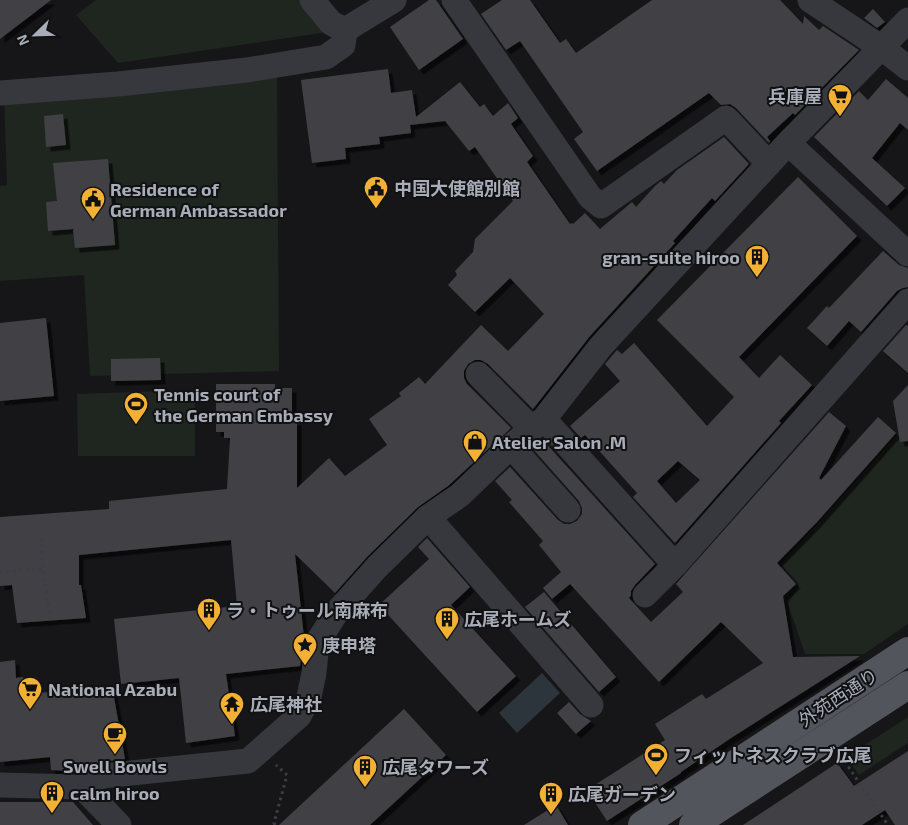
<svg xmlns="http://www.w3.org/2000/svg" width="908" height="825" font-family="'Exo 2','Noto Sans JP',sans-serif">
	<defs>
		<filter id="shadow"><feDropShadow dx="4.5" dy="4.5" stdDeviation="0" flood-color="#0009"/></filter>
	</defs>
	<rect width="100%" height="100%" fill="#161618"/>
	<path fill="#1e261f" d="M96,0H301L328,32L118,63L76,15Z
		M277,71L279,371L90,376L84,275L0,281V186L7,185L4,98Z
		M195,390V456H78L77,394Z
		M908,423V624L864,654H805L788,604L799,584L781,564Z
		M908,717V743L859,775L846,757Z"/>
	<path fill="#2c353c" d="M542,673L560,693L517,733L499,713Z"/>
	<path fill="#404145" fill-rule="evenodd" filter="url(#shadow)" d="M0,0H51L0,39Z
		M429,0H436L463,39L419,70L390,27Z
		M502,0H530L560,43L566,39L576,53L652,0H780L803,24L804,16L819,30L823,26L859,50L795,115L793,113L767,137L770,141L769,143L736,108L730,104L721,105L709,93L597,171L574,139L583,132L520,41L506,50L481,14Z
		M873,9L885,22L877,28L864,18Z
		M388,69L391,93L412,90L416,117L460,82L480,107L484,104L493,116L508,103L518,118L511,124L533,156L527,162L570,224L572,223L573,224L585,213L600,229L632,202L636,207L656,185L661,181L664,184L677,170L724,137L749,164L715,201L712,198L673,241L675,243L590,336L533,409L488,364L481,360H475L468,364L464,371V378L467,384L511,428L448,486L418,507L367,557L335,593L295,554L304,637L300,666L226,674L235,736L186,743L179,678L121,684L114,619L237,606L231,540L79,555V585H81L86,618L17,623L12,585L0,586V517L109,509V501L227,489L230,438H224V432H216V384H275V388H292V421H297V488L329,458L345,476L387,445L369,419L401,396L399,393L419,377L425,384L481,325L508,351L544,314L510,278L475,312L448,285L457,275L455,271L473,252L475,239L513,201L475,147L469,151L445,121L410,125L411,133L379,137L380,144L345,148L346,159L312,163L301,80Z
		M886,79L908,98V130L900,123L872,158L905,188L887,206L814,137L859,91L868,100Z
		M63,114L66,145L46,147L44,116Z
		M108,159L115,245L75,248L73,229L48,231L46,202L57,201L53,163Z
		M798,177L857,236L739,357L759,378L780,355L812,385L779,421L781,423L675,543L633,497L637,493L585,435L581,438L570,426L620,381L605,364L617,350L622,354L634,343L707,426L734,397L657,320ZM678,461L700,480L676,503L657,481Z
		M883,251L899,265L908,268V287L903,288L897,291L861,332L849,321L827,346L807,328L827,306L829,308Z
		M46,318L54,396L0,401V323Z
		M906,325L908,326V373L883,351Z
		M160,358L161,380L111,381V359Z
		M908,385V441L900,442L893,401Z
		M829,412L846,426L819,478L821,480L878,417L896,433L817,522L777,563L796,584L783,596L793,657L860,656L731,738L681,772V773L607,821L587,790L665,740L655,724L702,694L706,699L763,663L721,622L659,682L570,584L552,599L543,588L561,572L539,545L543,541L509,502L512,500L495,481L510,467L558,520L564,524H570L577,521L582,514V508L579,501L532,448L542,439L655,564L635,585L631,591V595L629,598L651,622L683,592L676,584Z
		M427,538L470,587L451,605L516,676L477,712L379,605L429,559L418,547Z
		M544,592L616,677L599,692L525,607Z
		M15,660L16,678L23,677L25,694L101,688L112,686L125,759L100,762L84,770L73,771L51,770L50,757L0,762V662Z
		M569,702L580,714L591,721L576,734L557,713Z
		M404,709L446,755L370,825H279Z
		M908,751V825H895L885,810L862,825H743L837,763L854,786Z
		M0,802H73L93,825H0Z
		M556,805L568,825H524Z"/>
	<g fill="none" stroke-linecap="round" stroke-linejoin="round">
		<path stroke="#3d3f44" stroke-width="3" stroke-dasharray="2.5 4" stroke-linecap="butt" d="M41,538L43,569
			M0,572L43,569L50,618
			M841,756L888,825
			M275,825L274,823L287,775L276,765"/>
		<path stroke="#37383d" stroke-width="25" d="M312,0L331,23L345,30
			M454,0L590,197L601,206L726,118L769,164
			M810,0L882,48L908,68
			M345,30L394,0
			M0,93L118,84L247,70L326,57L343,45L345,30
			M788,143L908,254
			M478,374L532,429
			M544,419L675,565
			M511,446L568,510
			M428,517L591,705
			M645,595L675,565L908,301
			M0,785L80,787L85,790L119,825
			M85,790L93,781L102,776L248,761L299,716L309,697L314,673L317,643L336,613L377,567L428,517L460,495L511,446L544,419L601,346L788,143L908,20"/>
		<path stroke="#53555c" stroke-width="28" d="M642,825L908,651
			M693,825L908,685"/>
	</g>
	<defs>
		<symbol id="supermarket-pin" viewBox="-11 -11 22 30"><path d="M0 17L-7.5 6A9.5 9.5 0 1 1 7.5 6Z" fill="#f2b134" stroke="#111113"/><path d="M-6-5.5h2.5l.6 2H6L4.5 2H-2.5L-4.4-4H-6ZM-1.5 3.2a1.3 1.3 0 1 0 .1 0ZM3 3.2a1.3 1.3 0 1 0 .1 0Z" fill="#111"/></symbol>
		<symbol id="civic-pin" viewBox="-11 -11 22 30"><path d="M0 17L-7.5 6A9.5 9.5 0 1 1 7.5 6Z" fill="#f2b134" stroke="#111113"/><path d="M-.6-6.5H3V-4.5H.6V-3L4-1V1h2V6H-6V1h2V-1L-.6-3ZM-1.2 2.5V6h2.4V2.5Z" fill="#111"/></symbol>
		<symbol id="building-pin" viewBox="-11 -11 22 30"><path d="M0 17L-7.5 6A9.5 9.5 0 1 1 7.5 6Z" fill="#f2b134" stroke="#111113"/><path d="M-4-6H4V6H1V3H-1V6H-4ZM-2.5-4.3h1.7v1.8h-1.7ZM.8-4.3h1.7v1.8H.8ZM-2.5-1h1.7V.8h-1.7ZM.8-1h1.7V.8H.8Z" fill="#111"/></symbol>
		<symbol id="stadium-pin" viewBox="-11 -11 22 30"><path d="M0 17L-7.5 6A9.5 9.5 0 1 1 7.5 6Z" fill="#f2b134" stroke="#111113"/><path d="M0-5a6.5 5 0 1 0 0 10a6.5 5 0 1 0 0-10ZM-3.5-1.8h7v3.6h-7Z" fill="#111"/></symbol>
		<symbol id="shop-pin" viewBox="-11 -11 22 30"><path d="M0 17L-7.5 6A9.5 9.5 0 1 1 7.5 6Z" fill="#f2b134" stroke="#111113"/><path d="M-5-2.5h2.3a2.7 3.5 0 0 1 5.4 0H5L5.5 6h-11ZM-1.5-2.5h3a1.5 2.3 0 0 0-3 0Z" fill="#111"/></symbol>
		<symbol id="sight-pin" viewBox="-11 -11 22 30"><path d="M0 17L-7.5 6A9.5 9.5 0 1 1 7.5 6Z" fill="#f2b134" stroke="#111113"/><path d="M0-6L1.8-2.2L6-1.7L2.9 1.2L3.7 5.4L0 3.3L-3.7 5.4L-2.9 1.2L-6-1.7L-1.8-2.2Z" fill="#111"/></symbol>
		<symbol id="temple-pin" viewBox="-11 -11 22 30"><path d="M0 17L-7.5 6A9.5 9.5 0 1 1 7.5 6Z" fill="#f2b134" stroke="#111113"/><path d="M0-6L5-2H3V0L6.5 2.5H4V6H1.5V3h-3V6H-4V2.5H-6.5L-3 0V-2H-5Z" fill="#111"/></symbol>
		<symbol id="cafe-pin" viewBox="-11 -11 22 30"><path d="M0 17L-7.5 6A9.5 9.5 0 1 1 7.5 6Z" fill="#f2b134" stroke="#111113"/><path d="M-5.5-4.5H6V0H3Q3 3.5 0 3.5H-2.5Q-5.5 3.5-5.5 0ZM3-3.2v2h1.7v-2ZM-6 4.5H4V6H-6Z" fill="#111"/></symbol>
	</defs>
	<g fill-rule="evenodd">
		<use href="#supermarket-pin" x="826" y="82" width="28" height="38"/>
		<use href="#civic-pin" x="362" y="174" width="28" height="38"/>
		<use href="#civic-pin" x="79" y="185" width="28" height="38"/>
		<use href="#building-pin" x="743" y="243" width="28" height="38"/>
		<use href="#stadium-pin" x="122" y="390" width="28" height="38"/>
		<use href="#shop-pin" x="461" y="428" width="28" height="38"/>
		<use href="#building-pin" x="195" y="596" width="28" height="38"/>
		<use href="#building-pin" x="433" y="605" width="28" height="38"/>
		<use href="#sight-pin" x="291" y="631" width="28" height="38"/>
		<use href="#supermarket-pin" x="16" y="675" width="28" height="38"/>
		<use href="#temple-pin" x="218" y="690" width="28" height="38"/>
		<use href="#cafe-pin" x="101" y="720" width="28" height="38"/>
		<use href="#stadium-pin" x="642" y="741" width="28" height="38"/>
		<use href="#building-pin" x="351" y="753" width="28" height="38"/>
		<use href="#building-pin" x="38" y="779" width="28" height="38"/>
		<use href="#building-pin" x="537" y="780" width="28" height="38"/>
	</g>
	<g text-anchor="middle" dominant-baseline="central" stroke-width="4" stroke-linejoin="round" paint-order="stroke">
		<g font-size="18" font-weight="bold" fill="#a8adb8" stroke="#111113" text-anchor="start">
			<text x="822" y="96" text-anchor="end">兵庫屋</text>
			<text x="394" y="188">中国大使館別館</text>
			<text x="110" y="189">Residence of<tspan x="110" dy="21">German Ambassador</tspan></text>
			<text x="740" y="257" text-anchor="end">gran-suite hiroo</text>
			<text x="154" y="394">Tennis court of<tspan x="154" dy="21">the German Embassy</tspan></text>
			<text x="492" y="442">Atelier Salon .M</text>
			<text x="226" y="610">ラ・トゥール南麻布</text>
			<text x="464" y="619">広尾ホームズ</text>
			<text x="322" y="645">庚申塔</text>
			<text x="48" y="689">National Azabu</text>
			<text x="250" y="704">広尾神社</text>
			<text x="674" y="755">フィットネスクラブ広尾</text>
			<text x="115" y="766" text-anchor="middle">Swell Bowls</text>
			<text x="382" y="767">広尾タワーズ</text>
			<text x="70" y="793">calm hiroo</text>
			<text x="568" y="794">広尾ガーデン</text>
		</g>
		<g font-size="18" fill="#a8adb8" stroke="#111113">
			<text transform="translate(838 697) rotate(-33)">外苑西通り</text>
		</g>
	</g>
	<g transform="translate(35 35) rotate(247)" stroke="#111113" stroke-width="4" paint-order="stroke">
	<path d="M0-4L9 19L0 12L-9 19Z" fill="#a8adb8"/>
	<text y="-8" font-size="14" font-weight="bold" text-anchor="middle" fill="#a8adb8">N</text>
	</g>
</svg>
